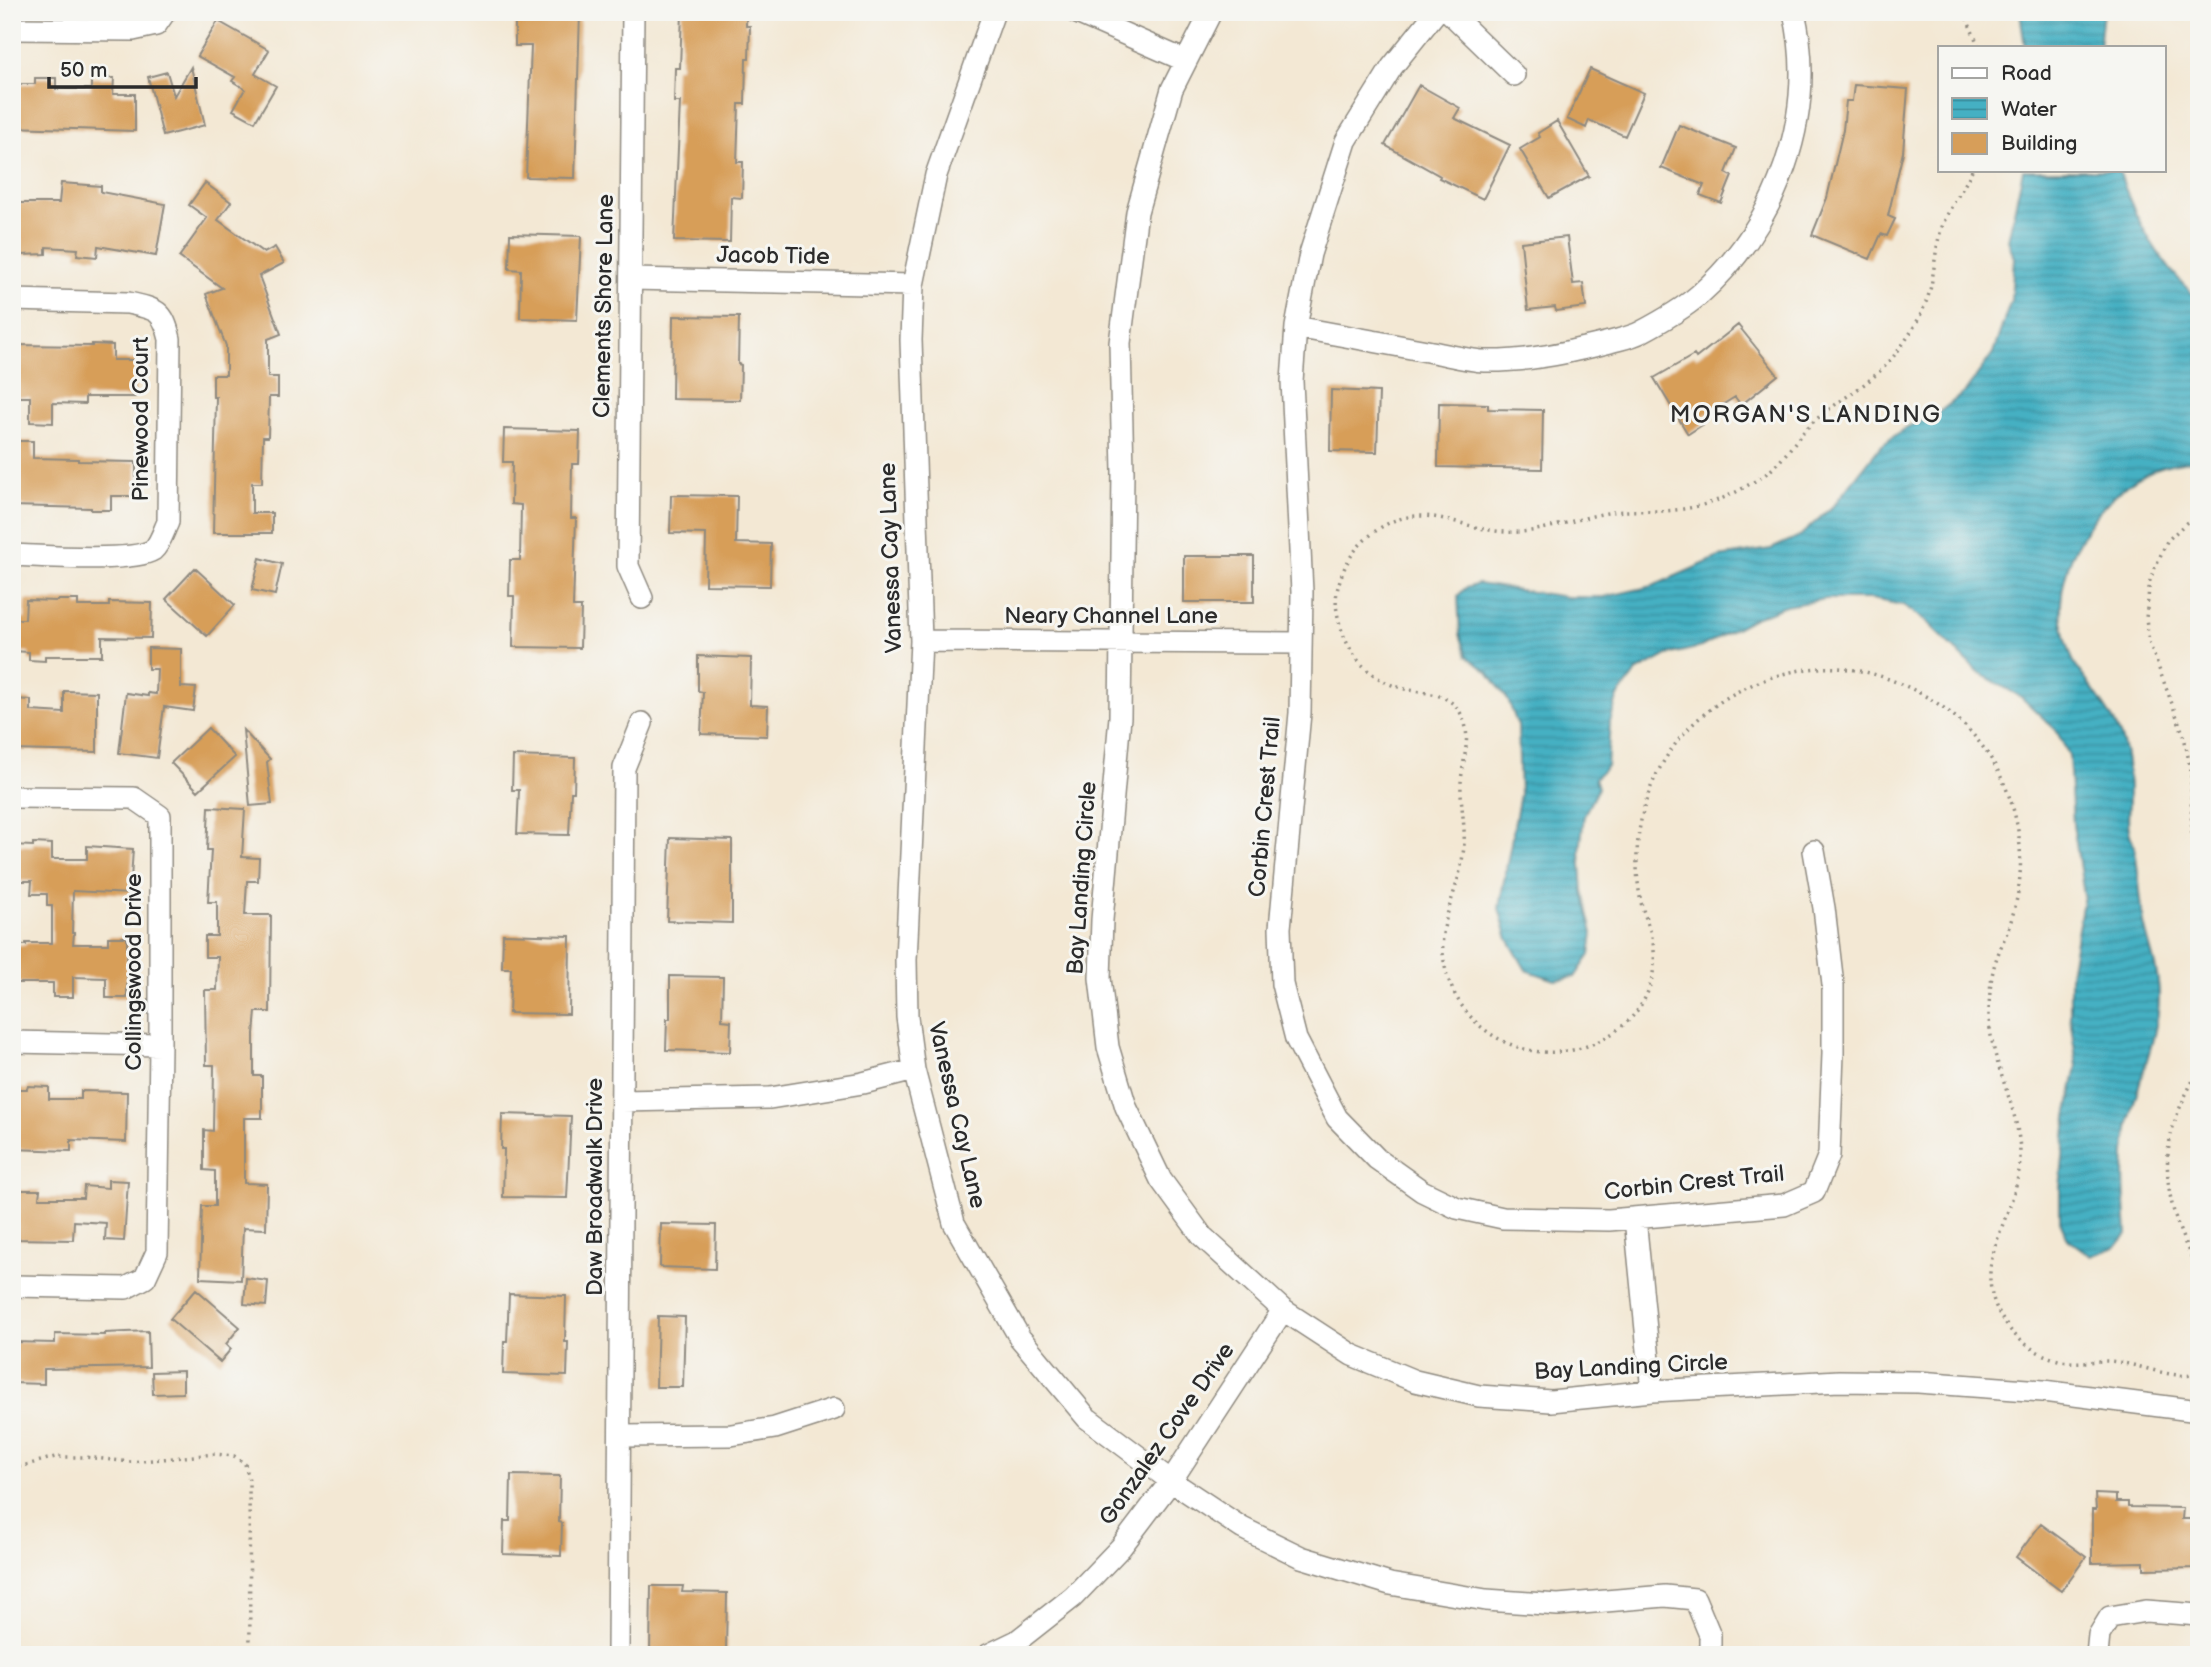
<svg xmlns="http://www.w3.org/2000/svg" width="2211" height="1667" font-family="'Balsamiq Sans',sans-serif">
	<defs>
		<pattern id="water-rules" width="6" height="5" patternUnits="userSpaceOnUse" patternTransform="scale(1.75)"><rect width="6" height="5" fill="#45b0c3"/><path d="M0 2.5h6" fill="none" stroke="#3a8f9f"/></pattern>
	</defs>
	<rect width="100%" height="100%" fill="#f6f6f2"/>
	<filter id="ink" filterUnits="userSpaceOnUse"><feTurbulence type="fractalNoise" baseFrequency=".0143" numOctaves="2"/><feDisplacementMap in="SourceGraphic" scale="14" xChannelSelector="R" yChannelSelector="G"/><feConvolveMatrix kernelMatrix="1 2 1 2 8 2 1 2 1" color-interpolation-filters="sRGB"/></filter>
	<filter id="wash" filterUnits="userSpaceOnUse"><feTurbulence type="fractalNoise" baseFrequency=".00686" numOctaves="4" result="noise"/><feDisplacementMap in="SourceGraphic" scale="28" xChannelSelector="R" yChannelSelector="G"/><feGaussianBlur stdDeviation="1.57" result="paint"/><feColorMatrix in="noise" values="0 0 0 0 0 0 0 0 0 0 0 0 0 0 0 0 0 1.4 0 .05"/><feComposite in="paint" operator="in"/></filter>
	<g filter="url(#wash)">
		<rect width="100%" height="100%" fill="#f3e8d4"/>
		<path fill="url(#water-rules)" stroke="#386e77" stroke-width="2" d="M2020,12H2103L2099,47H2025Z
			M2023,170H2119C2134,219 2161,265 2199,300V461C2126,459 2065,535 2061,603C2060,621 2065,638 2071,655C2073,663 2079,670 2084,677C2100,701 2119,722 2125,751C2128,765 2129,783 2129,798C2129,808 2127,820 2129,830C2130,837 2134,843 2135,850C2139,874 2140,899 2144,923C2149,947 2159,971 2159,996C2159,1036 2140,1075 2131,1114C2121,1156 2124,1191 2127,1234L2116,1247L2091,1256L2068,1239L2060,1221V1188L2067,1117L2077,1066L2070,1017V974L2084,895L2073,824L2069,755L2056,730L2021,697L1979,673L1926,621L1903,605L1871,599H1826L1785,606L1752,619L1701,647L1667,655L1636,672L1617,698L1610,722L1607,766L1595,778L1598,788L1584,815L1580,851L1583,892L1593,933L1590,955L1575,977L1555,980L1526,970L1508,939L1499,908L1520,794L1518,726L1508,700L1488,672L1467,656L1460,634L1458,596L1465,588L1478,584L1567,597H1604L1653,586L1719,557L1771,549L1800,536L1833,506L1880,447L1905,428L1937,414L1966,391L1993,353L2011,300L2014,258L2008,240Z"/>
		<g id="blocks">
			<path fill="#d79e59" d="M515,12H580L575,178L526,177L531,46H515Z
				M682,12H746V26H750L749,59H746L745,104H739L737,162H743L742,198L731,197L730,242L674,241L680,102H674L675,68H680Z
				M218,21L269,50L255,74L276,86L255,122L233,110L245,89L232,81L235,77L197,56Z
				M191,67L205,125L163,136L148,77L167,72L174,96Z
				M1590,69L1644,93L1625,136L1589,120L1586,128L1567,119Z
				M35,78H56V89H91V78H114L113,94H135V131L12,127V84H35Z
				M1419,85L1460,108L1454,118L1510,145L1483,199L1439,178L1440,176L1385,145Z
				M1854,85L1908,89L1903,152L1888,216L1895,219L1887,236L1881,234L1870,259L1812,235L1827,198L1843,130L1846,101H1852Z
				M1557,121L1589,176L1549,198L1520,149L1540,137L1538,133Z
				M1679,125L1736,148L1726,173L1732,176L1721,203L1700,195L1704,185L1661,168Z
				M61,183L101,186V192L165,204L156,256L98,246L97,257L77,255L78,249L46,247V254L21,255V239L12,240V203H59Z
				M205,183L231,202L218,220L264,253L275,247L284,263L259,276L281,334L268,339V377H278V397H269L268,437H263L262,483H252V513H272V533H213L216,397H213V375H226V346L206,294L222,288L179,257L207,218L189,205Z
				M510,234L581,236L577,320L520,318L521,270L509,269Z
				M1567,237L1573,284L1583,283L1586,307L1556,311L1555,307L1528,310L1521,242Z
				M673,316L739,317L738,364L741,365L740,400L672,399Z
				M1738,325L1778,375L1741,405L1735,397L1704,416L1707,422L1688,434L1654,378L1694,355L1696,358Z
				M92,344L113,345V360H135V397H85V404L53,403V423L30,422V397H12V345L92,346Z
				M1331,390L1379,392L1377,452L1330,451Z
				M1439,403L1488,404V409L1543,410L1542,469L1438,467Z
				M504,429L580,431L579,464H572L571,518H576L573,607H581L580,648L513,647L514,596H509L510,560H520L521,505L511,504L512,462H503Z
				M12,441H33V458L78,459V461L136,462V496H111V510H91V508L12,506Z
				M671,495L737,496L736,543L771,544L770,586L705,585L706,534L670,533Z
				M1184,556H1254V602H1184Z
				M260,558L282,564L275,595L252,590Z
				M195,568L235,605L207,636L166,599Z
				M26,600L57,601V600H78V606H109V602L152,603L151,638L102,637V656H45V661L29,660V652L12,651V619H25Z
				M148,648L181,649V687L196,688L193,711L164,707L157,758L119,753L126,693L148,696V693L156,694L157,669H148Z
				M698,656L751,658L750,705L768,706L767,736L701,734L703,692L698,691Z
				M64,691L97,692V752L12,750L13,699L31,700V711L64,713Z
				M208,728L235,757L198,791L171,763Z
				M243,730L270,759L267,762L272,804L250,806Z
				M513,756L575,758L574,792H571L569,835L517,834L519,790H512Z
				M209,807L245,809L242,857L259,858L258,881H247L245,915H271L270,1012H256L254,1034V1076H262V1118H244V1183L267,1184L266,1229L243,1228L241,1280L200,1278L202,1206H215V1171L204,1170V1130L213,1131L214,1065H206L205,990H217L218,957H205V936H217V902H208L211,850H207Z
				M670,838L732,840V923L667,921Z
				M33,843L52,844V859H87V846L133,849L130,894L73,891L72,933H74L73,944H108V937H127V998H106V978L73,977V997H53V983H12V945H26V943H52V906H47V894H31L32,881H12V845L33,846Z
				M503,934L570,936L569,1014L509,1013L511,968H502Z
				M670,976L723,977L722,1020L731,1021L730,1052L666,1050L667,1019H670Z
				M28,1086L49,1087V1099H81V1091L127,1092L126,1142L71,1140V1151L12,1149V1089H27Z
				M502,1114L571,1116L567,1198L503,1197L504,1149H501Z
				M108,1180L128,1181L124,1241L105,1240L106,1223L74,1221L73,1240L12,1239V1190H40L39,1198H83L84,1186L108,1188Z
				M661,1224L716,1225L715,1269L660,1267Z
				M246,1278L268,1281L266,1306L244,1304Z
				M196,1289L240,1327L226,1344L231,1349L220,1362L170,1319Z
				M509,1294L566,1296L565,1342H568L567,1376L503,1374L504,1341H507Z
				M658,1316L685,1317L683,1387H656Z
				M148,1331L149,1367L44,1369V1384L12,1383V1342L55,1343V1334L105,1335V1333Z
				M183,1371V1393L153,1394L152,1372Z
				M511,1475L560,1476L559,1522L562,1523L561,1556L503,1554L504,1521H510Z
				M2095,1494L2116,1495V1502H2128V1507L2183,1508L2182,1519H2199V1568L2144,1569V1562L2092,1563V1510H2096Z
				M2041,1524L2086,1557L2061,1591L2016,1557Z
				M651,1586H683L682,1592L727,1593L726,1651L681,1650V1655L650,1654Z"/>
		</g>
	</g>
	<g filter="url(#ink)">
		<use href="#blocks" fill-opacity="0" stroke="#8f8a80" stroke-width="2"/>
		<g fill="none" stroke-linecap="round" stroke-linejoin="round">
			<defs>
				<path id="minor" d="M633,12L628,566L642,598
					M994,12L936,175L913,285L911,340L921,641L906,960L907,1017L914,1070L954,1223L1020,1338L1087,1418L1171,1481L1242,1528L1301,1557L1390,1584L1486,1600L1558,1605L1665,1596L1695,1599L1710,1635V1655
					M1075,12L1186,61
					M1211,12L1172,89L1137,212L1120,343L1123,472L1120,717L1102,920L1100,978L1108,1047L1126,1107L1161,1180L1202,1236L1283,1310L1352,1355L1415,1381L1479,1396L1551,1401L1652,1391L1839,1381L1918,1382L2043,1391L2199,1411
					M1436,12L1392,67L1346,141L1310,254L1296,327L1292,381L1302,592L1300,713L1280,928L1282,984L1296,1039L1337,1118L1377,1159L1422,1191L1457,1208L1503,1218L1609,1220L1784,1205L1814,1192L1829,1155L1833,1054V985L1824,908L1814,851
					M1449,12L1514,75
					M12,29L133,30L156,25L165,12
					M631,279L913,285
					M12,300L128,303C157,309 163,310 170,339L168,522C164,530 160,544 153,550C133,563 40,556 12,555
					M1296,327C1340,335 1383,343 1427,351C1445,354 1466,360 1484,361C1527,362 1570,352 1610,342C1620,339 1632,337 1641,332C1658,323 1684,308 1699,295C1777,226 1818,115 1794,12
					M921,641L1301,643
					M12,797L134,798L160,816V1045L157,1252L145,1278L126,1288L12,1286
					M12,1042L160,1045
					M622,1101L770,1098L863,1083L914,1070
					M1635,1218L1652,1391
					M621,1436L731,1435L775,1428L834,1409
					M618,1655L624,768L642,723
					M988,1655L1017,1641L1073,1597L1121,1547L1171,1481L1283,1310
					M2097,1655L2099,1635L2110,1617L2146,1611L2199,1615"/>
			</defs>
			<use href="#minor" stroke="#8f8a80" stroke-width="24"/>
			<path stroke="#8f8a80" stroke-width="3.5" stroke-dasharray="2 5" stroke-linecap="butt" d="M1964,12L1979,47
				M1972,170C1964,189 1949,207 1942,227C1935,247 1935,269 1930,290C1924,313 1908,339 1893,357C1870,386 1836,400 1809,426C1797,438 1788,453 1776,465C1768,474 1755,481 1745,487C1720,502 1694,509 1665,511C1648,511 1631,510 1614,512C1582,516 1552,530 1520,532C1462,536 1421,490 1367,538C1352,551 1343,567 1338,587C1334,602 1337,616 1342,631C1353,661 1373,681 1405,689C1426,694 1449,692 1461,714C1473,734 1462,761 1461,783C1460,806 1467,830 1463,854C1460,881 1447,907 1443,934C1436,1021 1526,1080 1603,1039C1615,1032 1627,1024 1636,1012C1652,992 1658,963 1652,938C1649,924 1642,911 1640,897C1624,803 1671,715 1761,681C1822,658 1872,666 1927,697C2002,740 2037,832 2013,914C2008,934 1997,952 1993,971C1990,985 1989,1001 1989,1015C1990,1065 2021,1108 2020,1158C2019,1194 2000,1224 1992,1258C1981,1306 2015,1350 2062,1361C2077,1364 2091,1361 2105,1361C2136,1361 2170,1381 2199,1374
				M2199,515L2186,523L2167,541L2150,579L2146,618L2149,642L2184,736L2191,772L2192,865L2199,896
				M2199,1069C2188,1090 2176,1112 2171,1135C2160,1181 2176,1231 2199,1271
				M12,1469L55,1457H85L131,1462L215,1454L234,1456L245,1464L249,1480L250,1655"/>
			<use href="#minor" stroke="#fff" stroke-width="21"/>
		</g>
	</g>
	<g text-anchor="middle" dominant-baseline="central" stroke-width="6" stroke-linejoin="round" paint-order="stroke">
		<g font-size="23" fill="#2b2b2b" stroke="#f6f6f2">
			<text transform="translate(773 256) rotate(1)">Jacob Tide</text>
			<text transform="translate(604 306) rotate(-89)">Clements Shore Lane</text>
			<text transform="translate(141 419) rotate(-90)">Pinewood Court</text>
			<text transform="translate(891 558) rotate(-92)">Vanessa Cay Lane</text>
			<text x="1111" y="616">Neary Channel Lane</text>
			<text transform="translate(1265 807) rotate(-85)">Corbin Crest Trail</text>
			<text transform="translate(1082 878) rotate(-86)">Bay Landing Circle</text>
			<text transform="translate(134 972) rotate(-90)">Collingswood Drive</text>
			<text transform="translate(957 1115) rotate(77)">Vanessa Cay Lane</text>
			<text transform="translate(1694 1183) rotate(-6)">Corbin Crest Trail</text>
			<text transform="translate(595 1187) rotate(-90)">Daw Broadwalk Drive</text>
			<text transform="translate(1631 1367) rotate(-3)">Bay Landing Circle</text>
			<text transform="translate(1167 1434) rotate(-55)">Gonzalez Cove Drive</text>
		</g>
		<g font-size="24" letter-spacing="2" fill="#2b2b2b" stroke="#f6f6f2">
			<text x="1806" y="414">MORGAN'S LANDING</text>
		</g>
	</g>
	<rect width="2211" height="1667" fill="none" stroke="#f6f6f2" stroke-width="42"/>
	<rect x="1938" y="46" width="228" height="126" fill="#f6f6f2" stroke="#a5a5a2" stroke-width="2"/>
	<rect x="1952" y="68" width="35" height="10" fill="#ffffff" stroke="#a5a5a2" stroke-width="2"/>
	<text x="2001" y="80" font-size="21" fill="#2b2b2b">Road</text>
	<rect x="1952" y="98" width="35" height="21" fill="url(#water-rules)" stroke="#a5a5a2" stroke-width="2"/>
	<text x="2001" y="116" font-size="21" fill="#2b2b2b">Water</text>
	<rect x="1952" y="133" width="35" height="21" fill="#d79e59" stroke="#a5a5a2" stroke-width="2"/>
	<text x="2001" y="150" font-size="21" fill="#2b2b2b">Building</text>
	<path d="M49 77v10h147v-10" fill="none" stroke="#2b2b2b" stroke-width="3.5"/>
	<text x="60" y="77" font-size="21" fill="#2b2b2b" stroke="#f6f6f2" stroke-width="5" paint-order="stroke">50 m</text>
</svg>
